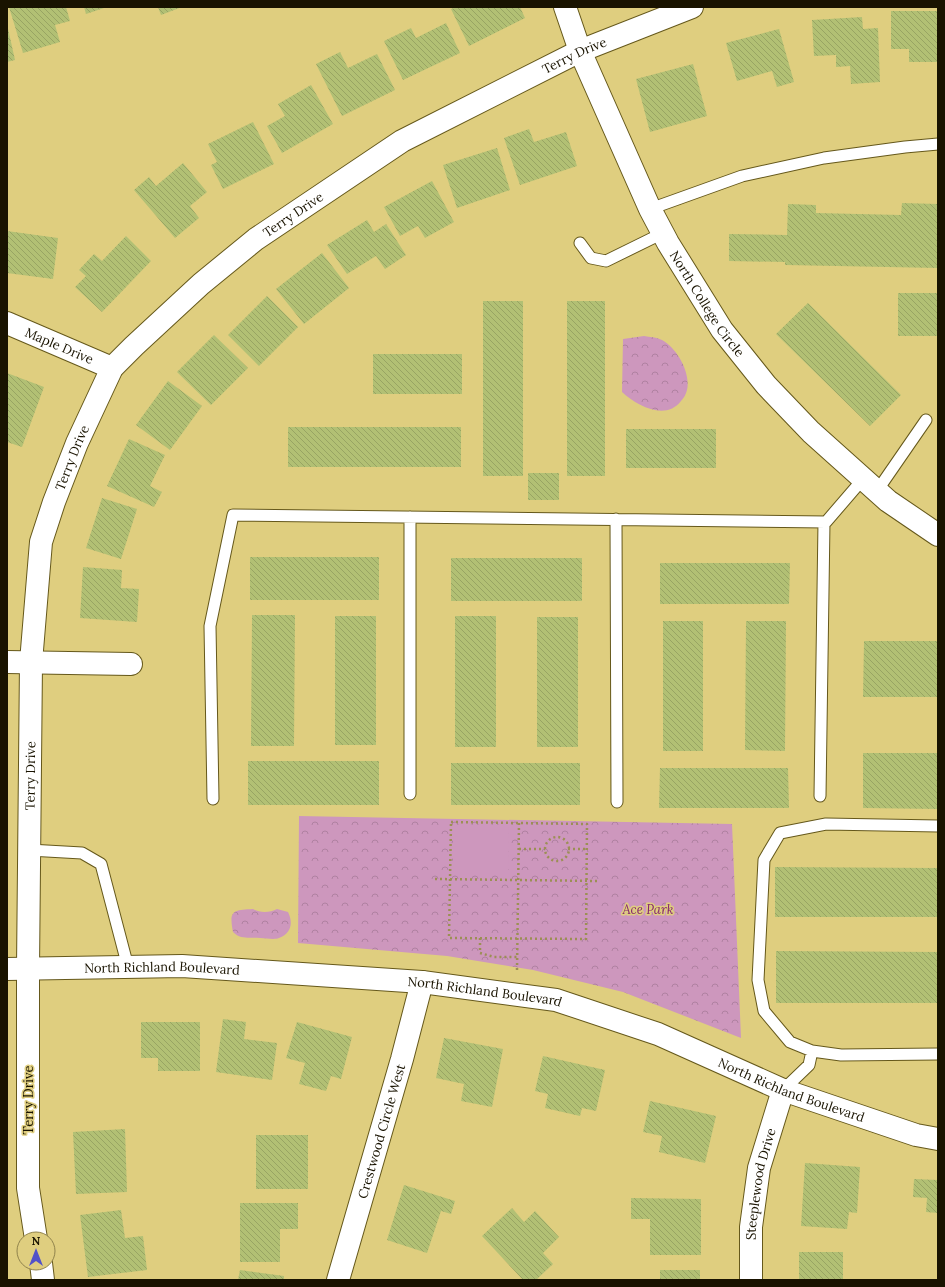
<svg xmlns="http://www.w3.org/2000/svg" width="945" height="1287" font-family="Lora,serif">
	<defs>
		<pattern id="park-crowns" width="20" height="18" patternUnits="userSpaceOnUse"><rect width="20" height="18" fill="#cd97bd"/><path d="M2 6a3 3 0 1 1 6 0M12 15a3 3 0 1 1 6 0" fill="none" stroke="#af81a1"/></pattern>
		<pattern id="building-back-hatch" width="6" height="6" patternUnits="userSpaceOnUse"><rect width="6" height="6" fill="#b2c074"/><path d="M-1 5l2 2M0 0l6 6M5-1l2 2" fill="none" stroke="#98a463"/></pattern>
	</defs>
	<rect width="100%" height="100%" fill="#dfce7f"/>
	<path fill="url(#park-crowns)" d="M644,336C650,337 656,337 662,340C677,348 691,373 687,390C686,394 684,398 681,401C666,421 637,406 622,392L623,339Z
		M299,816L732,824L741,1038L623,992L533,970L447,956L298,943Z
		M253,909C259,913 270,913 277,909L288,912C293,922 292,933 279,938C274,940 266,938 260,938C249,937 241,940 233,932C229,911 232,910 253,909Z"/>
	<path fill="#cd97bd" d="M453,826H509L508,870H453Z"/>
	<path fill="url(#building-back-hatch)" d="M9,7H66L70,21L55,25L60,42L23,53Z
		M84,7H107L86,14Z
		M158,7H182L161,15Z
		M456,7H520L525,18L469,46L451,9Z
		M891,11H938V62H909V49H891Z
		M862,17L863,29L878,28L880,82L851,84L850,66L836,67V55L814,56L812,20Z
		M446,23L460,53L403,80L384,41L411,28L416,38Z
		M7,24L15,60L7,62Z
		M779,29L794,82L777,87L772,71L737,81L726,43Z
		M340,52L348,68L377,54L395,90L342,116L316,64Z
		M693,64L707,116L650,132L636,79Z
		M311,85L333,124L282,153L267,126L285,116L278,104Z
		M253,122L274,164L223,189L211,165L217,162L208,144Z
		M529,129L534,142L566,132L577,166L520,185L504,138Z
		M497,148L510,190L457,208L443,165Z
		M183,163L207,192L190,206L199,218L175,238L134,190L149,177L156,186Z
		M432,181L454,222L425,238L418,226L400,236L384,207Z
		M902,203L938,204V268L785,265V262L729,261V234L787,235L788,204L816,205V213L901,215Z
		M367,220L374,232L386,224L406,255L385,269L376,256L347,274L327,245Z
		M7,231L58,238L53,279L7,273Z
		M126,236L151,261L102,312L75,287L86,276L79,270L94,254L102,261Z
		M322,253L349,288L304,324L276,289Z
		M898,293H938V336H898Z
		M267,296L298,327L259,366L228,335Z
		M483,301H523V476H483Z
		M567,301H605V476H567Z
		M808,303L901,395L870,426L776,334Z
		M214,335L248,368L211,405L177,372Z
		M373,354H462V394H373Z
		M7,373L44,387L22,447L7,442Z
		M168,381L202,406L170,450L136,425Z
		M288,427H461V467H288Z
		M626,429H716V468H626Z
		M129,439L165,455L150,486L162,492L154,507L107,486Z
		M528,473H559V500H528Z
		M102,498L137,509L121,559L86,548Z
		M250,557H379V600H250Z
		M451,558H582V601H451Z
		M660,563H790L789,604H660Z
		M83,567L122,570L121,588L139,589L137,622L80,618Z
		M252,615H295L294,746H251Z
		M335,616H376V745H335Z
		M455,616H496V747H455Z
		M537,617H578V747H537Z
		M663,621H703V751H663Z
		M746,621H786L785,751L745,750Z
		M864,641H938V697H863Z
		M863,753H938V809L863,808Z
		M248,761H379V805H248Z
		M451,763H580V805H451Z
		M660,768H788L789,808H659Z
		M775,867L938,868V917H775Z
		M776,951L938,952V1003H776Z
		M223,1019L246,1022L244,1039L277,1043L272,1080L216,1072Z
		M141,1022H200V1071H158V1058H141Z
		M297,1022L352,1037L341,1079L331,1076L326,1091L299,1084L305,1063L286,1058Z
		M444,1038L503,1049L492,1107L461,1101L464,1084L436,1078Z
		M543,1056L605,1070L596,1111L582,1108L580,1116L545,1108L548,1094L535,1091Z
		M650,1101L716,1116L705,1163L659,1152L662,1136L643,1132Z
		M125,1129L127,1192L76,1194L73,1132Z
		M256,1135H308V1189H256Z
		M805,1163L860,1167L857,1213L849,1212L847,1229L801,1226Z
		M914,1179L938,1180V1213L926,1212L927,1198L913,1197Z
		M404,1185L455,1201L451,1214L441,1211L427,1253L387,1240Z
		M631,1198L701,1199V1255H650V1219H631Z
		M240,1203H298V1229H280V1262H240Z
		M512,1208L524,1222L535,1211L559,1237L543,1253L553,1264L536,1280H523L482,1236Z
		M121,1210L125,1238L143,1236L147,1270L88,1277L80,1215Z
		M799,1252H843V1280H799Z
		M240,1270L284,1276V1280H238Z
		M660,1270H700V1280H660Z"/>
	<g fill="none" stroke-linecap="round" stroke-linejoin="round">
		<defs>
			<path id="lane" d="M650,209L742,176L824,158L905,147L938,144
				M580,243L591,258L606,261L663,233
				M877,491L926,420
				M410,517V794
				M616,519L617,802
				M820,796L824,522
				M213,799L210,626L233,515L826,522L863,479
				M938,826L826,824L780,833L764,860L758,980L764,1011L790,1042L812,1051L841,1055L938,1054
				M29,850L82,853L101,864L128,967
				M783,1090L809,1065L812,1051"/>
			<g id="street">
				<path id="s1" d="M7,323L112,368"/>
				<path d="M7,662L131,664"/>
				<path id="s2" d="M36,1239L28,1188V969L31,662L41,542L54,502L77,443L112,368L134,346L201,284L256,239L402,141L580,51L692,7"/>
				<path d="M41,1263L43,1280"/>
				<path id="s3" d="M338,1280L402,1059L422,982"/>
				<path id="s4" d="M751,1280V1227L759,1168L783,1090"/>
			</g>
			<g id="secondary">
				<path id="s5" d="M565,7L580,51L650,209L668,243L722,330L766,385L811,432L888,501L938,535"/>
				<path id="s6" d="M7,969L182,966L422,982L556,1000L658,1034L783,1090L916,1135L938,1139"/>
			</g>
		</defs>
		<use href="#lane" stroke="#65581b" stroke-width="13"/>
		<use href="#street" stroke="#65581b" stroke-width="24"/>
		<use href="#secondary" stroke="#65581b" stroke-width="24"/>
		<path stroke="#9c8f54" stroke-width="2.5" stroke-dasharray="2 3" stroke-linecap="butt" d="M451,822L587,824L586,939L449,938Z
			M545 849a12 12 0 1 1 24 0a12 12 0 1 1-24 0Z
			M519,849H545
			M568,849H587
			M435,879L598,881
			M480,938V953L494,957H518
			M517,970L519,823"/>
		<use href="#lane" stroke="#fff" stroke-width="11"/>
		<use href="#street" stroke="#fff" stroke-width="22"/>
		<use href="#secondary" stroke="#fff" stroke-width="22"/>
	</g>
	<g text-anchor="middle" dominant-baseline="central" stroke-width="3" stroke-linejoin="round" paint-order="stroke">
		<g font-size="13" fill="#191300" stroke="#dfce7f">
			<text stroke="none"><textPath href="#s2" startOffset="1448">Terry Drive</textPath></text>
			<text stroke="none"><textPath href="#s2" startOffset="1124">Terry Drive</textPath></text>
			<text stroke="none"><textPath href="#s5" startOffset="330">North College Circle</textPath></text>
			<text stroke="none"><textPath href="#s1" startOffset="57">Maple Drive</textPath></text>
			<text stroke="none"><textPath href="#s2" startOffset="788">Terry Drive</textPath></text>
			<text stroke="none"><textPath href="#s2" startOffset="464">Terry Drive</textPath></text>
			<text stroke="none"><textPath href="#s6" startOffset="155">North Richland Boulevard</textPath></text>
			<text stroke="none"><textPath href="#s6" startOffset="479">North Richland Boulevard</textPath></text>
			<text stroke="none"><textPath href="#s6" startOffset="803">North Richland Boulevard</textPath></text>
			<text transform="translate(28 1100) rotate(-90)">Terry Drive</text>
			<text stroke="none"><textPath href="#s3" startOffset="155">Crestwood Circle West</textPath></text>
			<text stroke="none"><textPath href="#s4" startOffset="97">Steeplewood Drive</textPath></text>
		</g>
		<g font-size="13" font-style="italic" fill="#842470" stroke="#dfce7f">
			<text x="648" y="909">Ace Park</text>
		</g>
	</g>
	<rect width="945" height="1287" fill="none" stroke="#191300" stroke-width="16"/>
	<g transform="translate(36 1251)"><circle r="19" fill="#dfce7f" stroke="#90834c"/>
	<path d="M0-3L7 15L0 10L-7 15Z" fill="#5252c9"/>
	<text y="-6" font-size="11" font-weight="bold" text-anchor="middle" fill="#191300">N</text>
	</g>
</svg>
